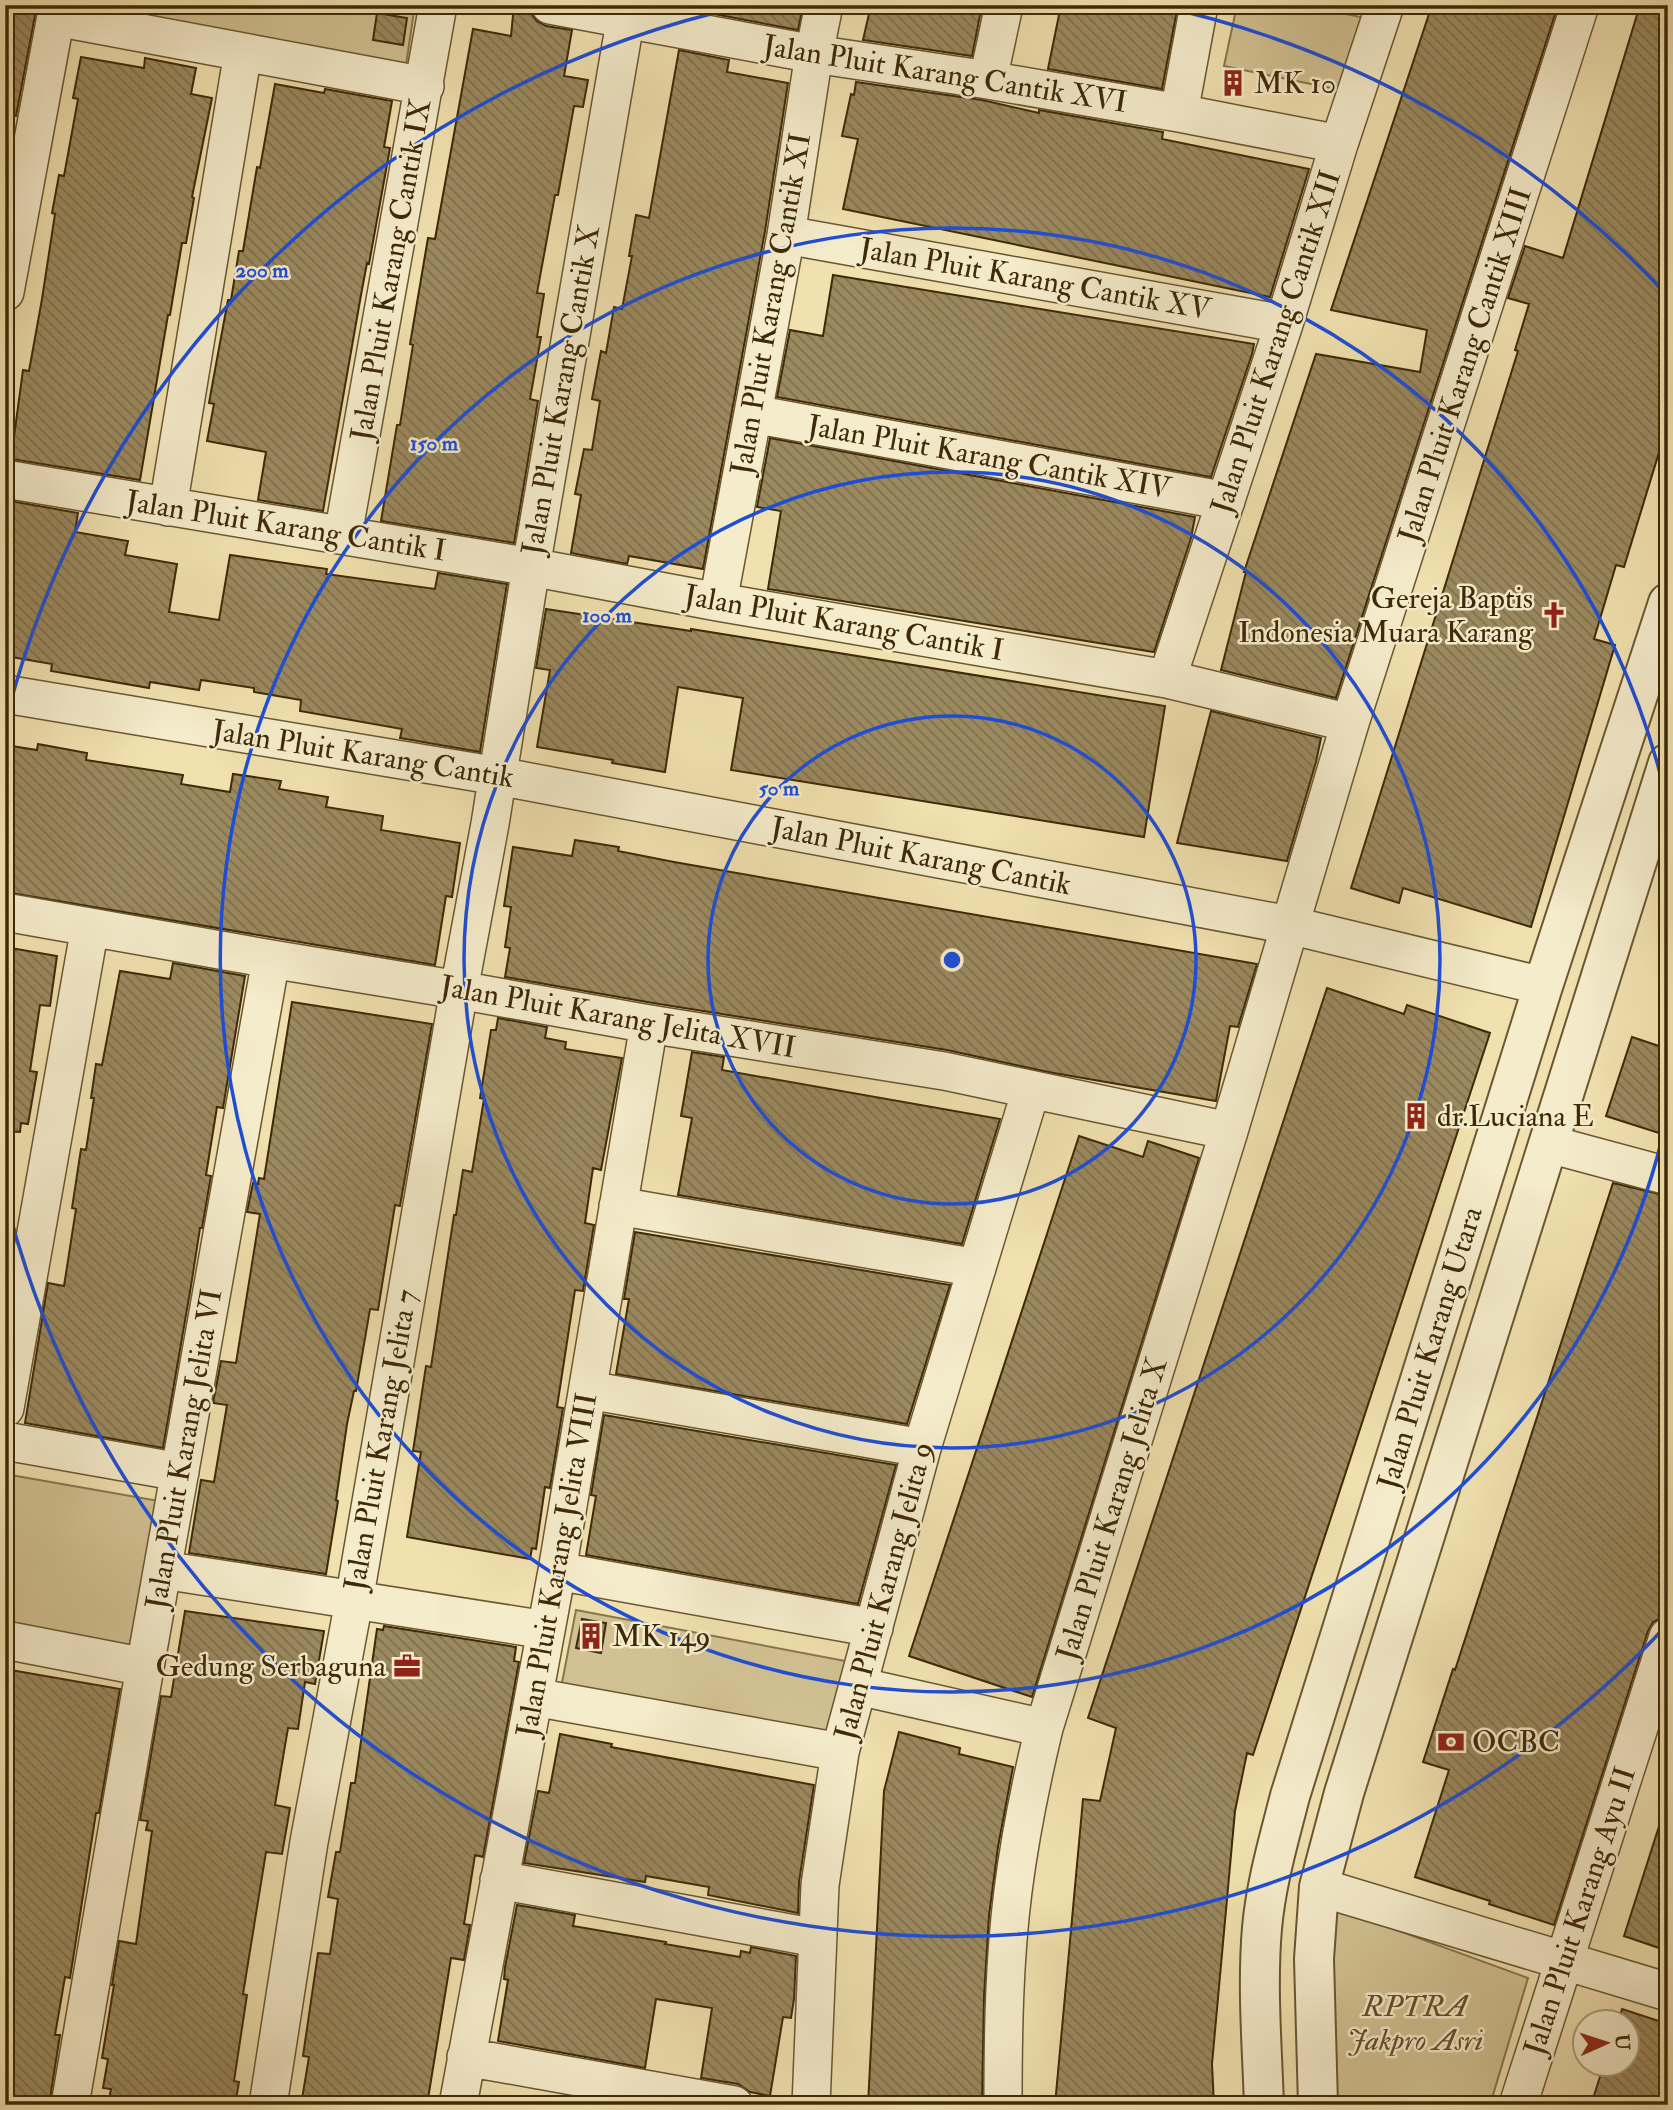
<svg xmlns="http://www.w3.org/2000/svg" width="1673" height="2110" font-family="'IM FELL Double Pica',serif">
	<defs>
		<pattern id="building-back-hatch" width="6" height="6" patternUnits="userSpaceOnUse" patternTransform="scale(1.75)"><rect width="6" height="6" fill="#9b895f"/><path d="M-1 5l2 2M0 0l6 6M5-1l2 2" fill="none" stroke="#80704c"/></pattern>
	</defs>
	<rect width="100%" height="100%" fill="#f0e1af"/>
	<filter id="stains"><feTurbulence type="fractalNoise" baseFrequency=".00286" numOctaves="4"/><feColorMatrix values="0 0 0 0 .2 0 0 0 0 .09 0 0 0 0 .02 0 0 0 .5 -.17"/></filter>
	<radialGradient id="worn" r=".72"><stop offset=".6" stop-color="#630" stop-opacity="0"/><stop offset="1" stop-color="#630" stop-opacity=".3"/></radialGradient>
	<path fill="#d2c293" stroke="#88764e" stroke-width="2" d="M94,5H415L406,65L92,17Z
		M1237,5H1307L1369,19L1354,93L1224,66Z
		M5,1474L159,1501L133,1653L5,1631Z
		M576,1610L856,1663L836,1767L556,1714Z
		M1328,1905L1528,1978L1490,2105H1337Z"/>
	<path fill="url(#building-back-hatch)" stroke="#3e2908" stroke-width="2" d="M5,5H37L16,116L5,115Z
		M514,5H530L531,13L537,21L546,26L572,30L564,76L588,80L583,107L574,106L558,195H555L537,293L544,294L537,337H541L530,399L538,401L514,543L381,521L397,425H400L413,345L410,344L428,238L435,239L473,29L511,36Z
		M687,5H803L798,30L687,9Z
		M871,5H982L972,56L863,40Z
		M1061,5H1178L1162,89L1048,69Z
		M1432,5H1558L1336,698L1221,670L1246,572H1244L1316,354L1420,372L1427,330L1331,310Z
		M1640,5H1668V423L1624,567L1616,565L1594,639L1615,645L1531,927L1403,888L1399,903L1351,888L1518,351L1515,350L1529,304L1508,298L1525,246L1563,258Z
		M377,13L407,18L403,45L373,40Z
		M679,50L729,60L727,72L788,83L765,231L703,569L629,556L627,564L571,553L581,495L575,494L584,449L592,450L600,401L592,399L601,351L606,353L614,307L622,309L632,256H629L636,215L649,218Z
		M81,57L144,68L145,58L196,68L191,94L212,98L192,197L194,198L186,243H182L170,315H168L140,480L11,459L23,370L29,371L42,299L55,214L52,213L59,175L64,176L78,99L73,98Z
		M856,82L982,100L1039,113V110L1163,132L1162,139L1309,169L1270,297L843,209L858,139L842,136L851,94L854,95Z
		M275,84L324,93L325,89L392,101L384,147L390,148L369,264L367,263L361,295L323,511L258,500L266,452L207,441L214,404L209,403L217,359L228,300H231L239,251H243L257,167L260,168Z
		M833,275L1254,344L1252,354L1211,477L777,397L790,330L823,336Z
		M770,438L1195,517L1191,538L1154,652L768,589L781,511L757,507Z
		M5,500L78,513L75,532L128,541L125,555L177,564L169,612L219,620L230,555L327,569L326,574L435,589L438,573L507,584L480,752L400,738L402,729L300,711L301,700L254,692V688L201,680L199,690L150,682L149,688L51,671L52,664L5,656Z
		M546,609L691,631V629L1165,706L1144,837L731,770L743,698L678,687L665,772L612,763L613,760L537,747L550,670L536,668Z
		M1211,711L1321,738L1316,762L1287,861L1177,843Z
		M38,744L87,753L86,760L183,775L181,784L230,792L233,774L281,781L279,789L328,797L326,807L383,816L381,830L460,843L452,897L446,896L435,965L5,892V745L37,750Z
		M575,840L619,847L618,851L674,862L1257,964L1238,1027L1230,1026L1216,1101L1048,1072L947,1050L653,1003L505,977L510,948L505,947L511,907L504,906L513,847L572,856Z
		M5,947L57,956L50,1006L40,1005L30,1071L37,1072L28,1124L21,1123L20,1132L5,1131Z
		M173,963L245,976L223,1108L217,1107L206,1175L211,1176L202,1228H200L191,1286L163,1448L25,1423L48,1283L64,1286L76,1209L72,1208L81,1149L86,1150L94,1098H91L96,1064L102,1065L120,971L170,979Z
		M1327,988L1404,1014L1407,1005L1490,1033L1253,1755L1247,1753L1235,1811L1212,2064L1214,2105H1055L1083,1799L1100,1801L1116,1728L1088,1718Z
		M292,1002L432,1024L400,1206L395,1205L378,1310L370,1309L356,1391H354L347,1424L336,1500L338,1501L326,1574L189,1553L201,1480L214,1482L227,1405L213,1403L221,1361L236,1363L260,1214L247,1212L253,1183L258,1184L259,1178L264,1179Z
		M498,1018L547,1027L545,1038L566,1042L565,1049L622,1058L601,1170L593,1168L585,1223L594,1225L583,1291L575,1290L557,1407L563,1408L550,1488L545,1487L536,1549L532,1548L530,1559L407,1537L421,1452L413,1451L426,1366L431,1367L454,1215H456L463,1170L472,1172L484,1099L480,1098L491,1030H496Z
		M1632,1037L1668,1049V1136L1606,1116Z
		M692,1052L724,1057L722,1070L1000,1119L962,1244L678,1195L692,1118L681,1116Z
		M1079,1136L1143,1157L1148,1141L1199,1158L1032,1697L909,1656Z
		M1613,1183L1668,1196V1593L1659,1619L1653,1622L1648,1631L1554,1925L1489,1904L1490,1901L1415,1877L1449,1770L1423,1762L1453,1669L1455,1670Z
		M635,1232L950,1285L907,1424L616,1374L629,1299H624Z
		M604,1415L896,1465L858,1604L586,1555L596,1496L591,1495Z
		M185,1611L324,1631L315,1684L305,1682L298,1729L288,1728L275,1805L290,1808L282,1854L266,1852L243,1994L247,1995L234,2081L239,2082L235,2105H108L111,2089L103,2088L108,2059L102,2058L114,1985H112L119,1941L136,1944L152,1831L146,1830L148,1821L140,1820L161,1696L171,1697Z
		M582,1619L606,1623L601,1653L576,1648Z
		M384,1626L516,1647L514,1661L519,1662L483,1857L475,1855L464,1924L470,1925L464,1960L451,1958L427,2105H301L309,2057L303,2056L318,1953L330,1954L338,1899L328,1897L336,1852H340L351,1783H355L377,1629L383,1630Z
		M5,1669L120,1689L99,1813H96L70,1978L65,1977L55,2035H60L49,2105H5Z
		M899,1732L960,1748L959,1754L1013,1767L998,1847L989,1916L984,1997L982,2105H868L884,1791Z
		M560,1734L612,1744L611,1747L814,1785L799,1882L798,1913L708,1895L709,1887L646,1876L645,1882L524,1863L538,1791L549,1793Z
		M1662,1817L1668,1818V1951L1624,1936Z
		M517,1905L575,1915L573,1926L666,1942L665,1944L740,1957L741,1951L750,1953L751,1947L796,1956L794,1999L791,2018L783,2017L770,2096L750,2092L738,2084L701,2078L712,2008L656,1999L645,2068L498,2041L508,1980L504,1979L505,1967Z
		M1622,2009L1668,2024V2105H1591L1604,2064H1628V2022H1618Z"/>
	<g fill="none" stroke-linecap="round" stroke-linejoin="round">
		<defs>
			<path id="minor" d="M550,5L814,54L988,80L1179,113L1339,144
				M56,17L425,86
				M988,80L1004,5
				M1179,113L1199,5
				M786,235L1284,324
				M5,292L58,5
				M753,414L1226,501
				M5,479L531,567L718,602L1167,679L1350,723
				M168,507L243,52
				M343,535L438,5
				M718,602L786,235L814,54L824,5
				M1167,679L1284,324L1339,144L1385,5
				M5,694L498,776L1289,925L1543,986
				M5,912L271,959L459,990L649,1024L944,1071L1229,1131
				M1549,1144L1668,1176
				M618,1206L977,1268
				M588,1390L922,1448
				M5,1408L90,927
				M5,1441L180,1472
				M163,1570L546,1630
				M557,1571L874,1628
				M5,1640L145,1667
				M858,1686L1044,1728
				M534,1697L840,1752
				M499,1880L817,1938
				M1319,1887L1668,1992
				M466,2057L734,2105
				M70,2105L145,1667L271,959
				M268,2105L309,1842L354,1601L459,990L490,824L531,567L628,5
				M458,2105L557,1571L649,1024
				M811,2105L820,1885L840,1752L922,1448L1031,1090
				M1003,2105C1003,2033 1004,1962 1013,1891C1020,1836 1031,1782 1044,1728L1229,1131L1350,723L1580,5
				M1518,2105L1668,1637"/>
			<path id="tertiary" d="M1264,2105C1262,2046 1257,1986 1262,1928C1266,1883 1279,1839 1290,1796L1543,986L1668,603
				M1318,2105L1314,1959L1319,1887L1344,1793L1668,763"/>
		</defs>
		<use href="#minor" stroke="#6a5732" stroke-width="40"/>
		<use href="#tertiary" stroke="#6a5732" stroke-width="42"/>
		<use href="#minor" stroke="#f5eccb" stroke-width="37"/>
		<use href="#tertiary" stroke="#f5eccb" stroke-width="38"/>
	</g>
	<g fill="none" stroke="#1d4ed8" stroke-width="3.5">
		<circle cx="952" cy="960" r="244"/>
		<circle cx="952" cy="960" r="488"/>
		<path d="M1667 1118A732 732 0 1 1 1667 802"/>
		<path d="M1666 1626A976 976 0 0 1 7 1204M7 716A976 976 0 0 1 749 5M1155 5A976 976 0 0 1 1666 294"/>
	</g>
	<defs>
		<symbol id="building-bare" viewBox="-9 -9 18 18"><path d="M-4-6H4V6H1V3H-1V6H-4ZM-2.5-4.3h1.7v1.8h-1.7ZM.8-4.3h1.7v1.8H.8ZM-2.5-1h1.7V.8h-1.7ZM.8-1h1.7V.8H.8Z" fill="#8f2418" stroke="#f5eccb" stroke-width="2.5" paint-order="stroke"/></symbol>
		<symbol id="church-bare" viewBox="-9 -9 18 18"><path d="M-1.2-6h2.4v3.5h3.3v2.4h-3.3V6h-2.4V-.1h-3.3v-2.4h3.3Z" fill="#8f2418" stroke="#f5eccb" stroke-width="2.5" paint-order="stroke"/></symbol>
		<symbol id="office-bare" viewBox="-9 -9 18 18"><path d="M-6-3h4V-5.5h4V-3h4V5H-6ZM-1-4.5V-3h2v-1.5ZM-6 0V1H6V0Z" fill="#8f2418" stroke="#f5eccb" stroke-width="2.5" paint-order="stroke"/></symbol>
		<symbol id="bank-bare" viewBox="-9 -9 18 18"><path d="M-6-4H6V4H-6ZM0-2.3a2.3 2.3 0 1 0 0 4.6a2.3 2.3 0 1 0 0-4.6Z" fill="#8f2418" stroke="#f5eccb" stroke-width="2.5" paint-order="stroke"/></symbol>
	</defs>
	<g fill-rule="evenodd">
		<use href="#building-bare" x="1214" y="64" width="38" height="38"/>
		<use href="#church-bare" x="1535" y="596" width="38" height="38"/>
		<use href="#building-bare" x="1397" y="1097" width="38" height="38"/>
		<use href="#building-bare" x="572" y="1617" width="38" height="38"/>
		<use href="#office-bare" x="388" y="1647" width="38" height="38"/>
		<use href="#bank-bare" x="1432" y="1723" width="38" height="38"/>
	</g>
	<g text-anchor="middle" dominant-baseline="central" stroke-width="5" stroke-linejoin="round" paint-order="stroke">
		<g font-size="30" fill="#3e2908" stroke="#f5eccb">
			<text transform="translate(945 74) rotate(9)">Jalan Pluit Karang Cantik XVI</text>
			<text transform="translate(391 270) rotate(-80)">Jalan Pluit Karang Cantik IX</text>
			<text transform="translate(1035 279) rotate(10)">Jalan Pluit Karang Cantik XV</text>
			<text transform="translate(771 304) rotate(-80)">Jalan Pluit Karang Cantik XI</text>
			<text transform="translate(1276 342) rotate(-72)">Jalan Pluit Karang Cantik XII</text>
			<text transform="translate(1465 365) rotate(-72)">Jalan Pluit Karang Cantik XIII</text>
			<text transform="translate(561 390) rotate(-80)">Jalan Pluit Karang Cantik X</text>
			<text transform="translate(989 457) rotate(10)">Jalan Pluit Karang Cantik XIV</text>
			<text transform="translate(286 526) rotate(9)">Jalan Pluit Karang Cantik I</text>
			<text transform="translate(844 623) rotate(10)">Jalan Pluit Karang Cantik I</text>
			<text transform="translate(363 754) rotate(9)">Jalan Pluit Karang Cantik</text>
			<text transform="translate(921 856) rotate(11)">Jalan Pluit Karang Cantik</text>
			<text transform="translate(618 1017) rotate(10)">Jalan Pluit Karang Jelita XVII</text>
			<text transform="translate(1430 1348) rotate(-73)">Jalan Pluit Karang Utara</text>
			<text transform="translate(381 1440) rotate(-80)">Jalan Pluit Karang Jelita 7</text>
			<text transform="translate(184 1449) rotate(-80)">Jalan Pluit Karang Jelita VI</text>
			<text transform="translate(1112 1509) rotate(-73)">Jalan Pluit Karang Jelita X</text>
			<text transform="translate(557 1565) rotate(-80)">Jalan Pluit Karang Jelita VIII</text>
			<text transform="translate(884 1591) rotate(-75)">Jalan Pluit Karang Jelita 9</text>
			<text transform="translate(1580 1911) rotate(-72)">Jalan Pluit Karang Ayu II</text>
		</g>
		<g font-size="30" fill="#3e2908" stroke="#f5eccb" text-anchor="start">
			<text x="1254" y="83">MK 10</text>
			<text x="1533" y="598" text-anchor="end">Gereja Baptis<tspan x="1533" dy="34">Indonesia Muara Karang</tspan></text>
			<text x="1437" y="1116">dr.Luciana E</text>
			<text x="612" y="1636">MK 149</text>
			<text x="386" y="1666" text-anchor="end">Gedung Serbaguna</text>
			<text x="1472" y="1742">OCBC</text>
		</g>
		<g font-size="30" font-style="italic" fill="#634f2b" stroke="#f5eccb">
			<text x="1415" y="2006">RPTRA<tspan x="1415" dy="34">Jakpro Asri</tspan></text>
		</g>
	</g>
	<circle cx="952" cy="960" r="10" fill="#1d4ed8" stroke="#f5eccb" stroke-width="3.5"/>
	<g font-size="21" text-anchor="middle" font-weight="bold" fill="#1d4ed8" stroke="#f5eccb" stroke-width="5" stroke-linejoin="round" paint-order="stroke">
		<text x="262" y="277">200 m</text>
		<text x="434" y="450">150 m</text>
		<text x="607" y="622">100 m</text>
		<text x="779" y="795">50 m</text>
	</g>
	<rect width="1673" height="2110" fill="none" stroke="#f0e1af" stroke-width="28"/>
	<rect x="7" y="7" width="1659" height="2096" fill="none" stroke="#3e2908" stroke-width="3.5"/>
	<rect x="14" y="14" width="1645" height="2082" fill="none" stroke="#3e2908" stroke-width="2"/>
	<g transform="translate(1606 2043) rotate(87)"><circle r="33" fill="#f5eccb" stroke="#ac9e7d" stroke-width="2"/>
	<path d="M0-5L12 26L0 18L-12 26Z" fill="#8f2418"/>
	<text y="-10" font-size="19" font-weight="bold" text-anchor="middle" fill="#3e2908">U</text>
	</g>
	<rect width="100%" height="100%" filter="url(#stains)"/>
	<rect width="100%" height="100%" fill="url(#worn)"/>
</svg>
